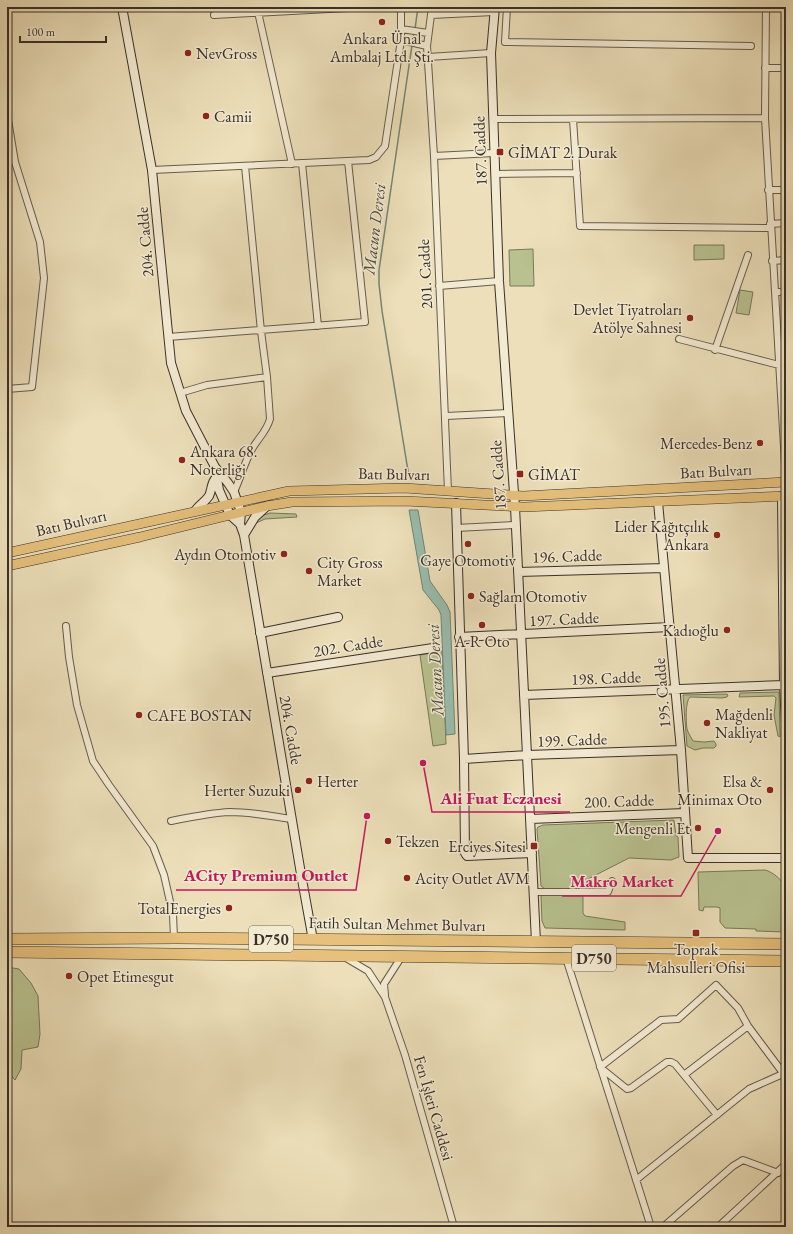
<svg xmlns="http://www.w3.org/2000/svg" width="793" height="1234" font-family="'EB Garamond',serif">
	<rect width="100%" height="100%" fill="#ecdfb9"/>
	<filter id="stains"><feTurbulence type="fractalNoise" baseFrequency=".005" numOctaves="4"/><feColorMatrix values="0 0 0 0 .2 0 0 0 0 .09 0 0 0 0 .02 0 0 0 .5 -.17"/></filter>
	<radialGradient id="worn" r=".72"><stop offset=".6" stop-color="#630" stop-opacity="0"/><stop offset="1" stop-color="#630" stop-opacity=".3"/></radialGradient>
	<path fill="#b8c18f" stroke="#79785c" d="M694,245H724V259L694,260Z
		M533,249L534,286H510L509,250Z
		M740,290L753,292L749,315L736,313Z
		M270,513L296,514L297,517L265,519L256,523L258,517Z
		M442,651L446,744L433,746L420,655Z
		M779,692L780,737L778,736L774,715L776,698L774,696L739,697L740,693Z
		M727,694L728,695L727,697L722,698L690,697C685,702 686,722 687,729C688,733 691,737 693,741L704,742L714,741L716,744V746L714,748H703L695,750L687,746L683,695Z
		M674,820L676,836L678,837L679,857L671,860L629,858L588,879V889H545L541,886L537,829L538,827L543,825Z
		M765,870C773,872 784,881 786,889C788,898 787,923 785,932L756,931V929L725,928L720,922V908L717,907H704L703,911L699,910L698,872Z
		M583,894V913L585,916L625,922V930L545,928L542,921L541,896L544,895Z
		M7,967L19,969L31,983L38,996L40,1034L38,1047L22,1050L21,1069L15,1080L7,1071Z"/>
	<path fill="#99bdae" stroke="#738578" d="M409,510H418L430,581L447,605L450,612L455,734L446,735L441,615L439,610L423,590Z"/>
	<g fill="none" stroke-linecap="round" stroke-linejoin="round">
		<path stroke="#738578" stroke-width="1.5" d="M415,29L418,7
			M413,41L414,33
			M409,477L382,311L379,284V270L412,45"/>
		<defs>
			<path id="street" d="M89,7L122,8
				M432,7L427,46L434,156L448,491
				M507,7L505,42L751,46
				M766,7L765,118L786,482
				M258,12L292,164
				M214,15L367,7
				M431,15L494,12
				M401,29L428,33
				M401,40L427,46
				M428,57L491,53
				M765,68H786
				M7,114L15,162L40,242L44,278L32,387L7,389
				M493,119L765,118
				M573,119L580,226L770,228
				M434,156L494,153
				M302,163L318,326
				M152,170L369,160L376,157L385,146L401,40V7
				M495,174L577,173
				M768,190H786
				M770,224L786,223
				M772,261L786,260
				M439,286L499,281
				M775,292H786
				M168,337L365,322L348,161
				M679,339L779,365
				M715,350L748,255
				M180,393L207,385L267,377
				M446,416L508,413
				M234,492C240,479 244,464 251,451C257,439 266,433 270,419L267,377L261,331L245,166
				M456,528L515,525
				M66,626L69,657L77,705L93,761L109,785L153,846L164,875L173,915L174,938
				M171,821C191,817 210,813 230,812C251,812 271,816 292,819
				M534,892H608L612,881
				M346,958L368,971L385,997L405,1055L454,1227
				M566,958L651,1227
				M385,995L384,984L402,956
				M600,1067L661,1020L678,1019L716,985L738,1008L748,1026L786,1077
				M601,1068L627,1089L631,1088L667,1062H671L675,1064L717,1115
				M684,1075L748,1026
				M636,1180L749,1089L785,1073
				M663,1227L733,1166L743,1160L778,1173
				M718,1227L786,1164"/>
			<path id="secondary" d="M122,7L152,170L171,363L186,411L215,467L228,483L234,492L241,512L240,524
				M495,7L491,53L499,281L515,507L536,942
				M215,468L219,490L230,515L240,524L244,535L301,874L313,940
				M782,496L784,685L786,723
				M658,502L681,750L688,858H786
				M456,503L464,759L465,853L467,856L532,853
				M195,511C199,505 205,502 209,496C212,490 211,482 216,478
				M244,535L255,517L267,506
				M518,572L664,568
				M260,633L338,617
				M459,637L670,627
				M267,673L433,648
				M524,695L784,685
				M464,759L527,755L681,750
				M530,819L685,813"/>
			<path id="primary" d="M7,553L289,491L404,488L523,496L786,482
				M7,566L140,537L267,506L292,502L405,501L524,507L786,496"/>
			<path id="highway" d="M7,939L177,938L786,944
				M7,952L786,961"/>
		</defs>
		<use href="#street" stroke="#665c4c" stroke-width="8"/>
		<use href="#secondary" stroke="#3a3028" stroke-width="10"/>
		<use href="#primary" stroke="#3a3028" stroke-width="10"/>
		<use href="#highway" stroke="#3a3028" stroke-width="12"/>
		<use href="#street" stroke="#f3ead2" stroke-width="6"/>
		<use href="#secondary" stroke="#f3ead2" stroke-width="8"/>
		<use href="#primary" stroke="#e6c07c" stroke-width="9"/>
		<use href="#highway" stroke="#e6c07c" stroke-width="11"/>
	</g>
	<g fill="#8f2418" stroke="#f3ead2" stroke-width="1.5">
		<circle cx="382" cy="22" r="4"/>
		<circle cx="188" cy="53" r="4"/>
		<circle cx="206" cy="116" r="4"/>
		<rect x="496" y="148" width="8" height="8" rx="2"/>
		<circle cx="690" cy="318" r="4"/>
		<circle cx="760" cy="443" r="4"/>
		<circle cx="182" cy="460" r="4"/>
		<rect x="516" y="470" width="8" height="8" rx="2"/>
		<circle cx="717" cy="535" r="4"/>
		<circle cx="468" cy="544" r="4"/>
		<circle cx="284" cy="554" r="4"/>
		<circle cx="309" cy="571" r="4"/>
		<circle cx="471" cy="596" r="4"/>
		<circle cx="482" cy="625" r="4"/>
		<circle cx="727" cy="630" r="4"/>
		<circle cx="139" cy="715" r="4"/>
		<circle cx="707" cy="723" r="4"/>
		<circle cx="309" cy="781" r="4"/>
		<circle cx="298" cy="790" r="4"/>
		<circle cx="770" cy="790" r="4"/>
		<circle cx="698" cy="828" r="4"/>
		<circle cx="388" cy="841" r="4"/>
		<rect x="530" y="842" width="8" height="8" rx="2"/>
		<circle cx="407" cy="878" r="4"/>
		<circle cx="229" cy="908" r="4"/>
		<rect x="692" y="929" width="8" height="8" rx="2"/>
		<circle cx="69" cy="976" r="4"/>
	</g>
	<g text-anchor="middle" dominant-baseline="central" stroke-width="3" stroke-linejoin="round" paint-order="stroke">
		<g fill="#f3ead2" stroke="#72685b" stroke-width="1">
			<rect x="249" y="926" width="44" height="26" rx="3"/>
			<rect x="572" y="945" width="44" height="26" rx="3"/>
		</g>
		<g font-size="15" font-weight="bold" fill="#3a3028">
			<text x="271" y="939">D750</text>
			<text x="594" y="958">D750</text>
		</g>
		<g font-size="16" fill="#3a3028" stroke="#f3ead2" text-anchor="start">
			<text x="382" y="38" text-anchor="middle">Ankara Ünal<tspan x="382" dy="18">Ambalaj Ltd. Şti.</tspan></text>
			<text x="196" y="53">NevGross</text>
			<text x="214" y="116">Camii</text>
			<text x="508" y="152">GİMAT 2. Durak</text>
			<text x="682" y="309" text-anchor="end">Devlet Tiyatroları<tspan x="682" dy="18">Atölye Sahnesi</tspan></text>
			<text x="752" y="443" text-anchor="end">Mercedes-Benz</text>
			<text x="190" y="451">Ankara 68.<tspan x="190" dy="18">Noterliği</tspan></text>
			<text x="528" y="474">GİMAT</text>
			<text x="709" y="526" text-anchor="end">Lider Kağıtçılık<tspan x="709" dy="18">Ankara</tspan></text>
			<text x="276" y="554" text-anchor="end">Aydın Otomotiv</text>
			<text x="468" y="560" text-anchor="middle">Gaye Otomotiv</text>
			<text x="317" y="562">City Gross<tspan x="317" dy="18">Market</tspan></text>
			<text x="479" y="596">Sağlam Otomotiv</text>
			<text x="719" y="630" text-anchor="end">Kadıoğlu</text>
			<text x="482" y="641" text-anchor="middle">A-R Oto</text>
			<text x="715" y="714">Mağdenli<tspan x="715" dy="18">Nakliyat</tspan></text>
			<text x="147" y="715">CAFE BOSTAN</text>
			<text x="317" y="781">Herter</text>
			<text x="762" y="781" text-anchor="end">Elsa &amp;<tspan x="762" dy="18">Minimax Oto</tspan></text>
			<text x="290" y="790" text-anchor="end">Herter Suzuki</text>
			<text x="690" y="828" text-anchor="end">Mengenli Et</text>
			<text x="396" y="841">Tekzen</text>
			<text x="526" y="846" text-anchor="end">Erciyes Sitesi</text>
			<text x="415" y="878">Acity Outlet AVM</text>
			<text x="221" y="908" text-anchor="end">TotalEnergies</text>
			<text x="696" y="949" text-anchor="middle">Toprak<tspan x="696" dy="18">Mahsulleri Ofisi</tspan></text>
			<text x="77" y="976">Opet Etimesgut</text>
		</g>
		<g font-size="16" fill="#3a3028" stroke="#f3ead2">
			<text transform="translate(480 151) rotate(-92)">187. Cadde</text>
			<text transform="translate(145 242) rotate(-95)">204. Cadde</text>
			<text transform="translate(425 274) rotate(-93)">201. Cadde</text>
			<text transform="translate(716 471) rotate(-3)">Batı Bulvarı</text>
			<text transform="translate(394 474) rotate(1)">Batı Bulvarı</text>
			<text transform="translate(498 475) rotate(-94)">187. Cadde</text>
			<text transform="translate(71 523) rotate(-13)">Batı Bulvarı</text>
			<text transform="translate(567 556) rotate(-2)">196. Cadde</text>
			<text transform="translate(564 619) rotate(-3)">197. Cadde</text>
			<text transform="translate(348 646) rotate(-9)">202. Cadde</text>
			<text transform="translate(606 678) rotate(-2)">198. Cadde</text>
			<text transform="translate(662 693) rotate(-95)">195. Cadde</text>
			<text transform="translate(291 730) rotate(80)">204. Cadde</text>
			<text transform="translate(572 740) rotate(-2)">199. Cadde</text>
			<text transform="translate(619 801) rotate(-2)">200. Cadde</text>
			<text transform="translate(397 924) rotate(1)">Fatih Sultan Mehmet Bulvarı</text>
			<text transform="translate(434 1108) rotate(74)">Fen İşleri Caddesi</text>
		</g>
		<g font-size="17" font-style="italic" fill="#4d4c43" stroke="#f3ead2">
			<text transform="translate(374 229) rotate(-83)">Macun Deresi</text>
			<text transform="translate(435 670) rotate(-93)">Macun Deresi</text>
		</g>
	</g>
	<path fill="none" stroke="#c2185b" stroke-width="1.5" d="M423 763L432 812H570M367 816L356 890H176M718 831L681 896H562"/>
	<g fill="#c2185b" stroke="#f3ead2" stroke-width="1.5">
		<circle cx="423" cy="763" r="4"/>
		<circle cx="367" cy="816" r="4"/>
		<circle cx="718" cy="831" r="4"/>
	</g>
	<g font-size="17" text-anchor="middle" font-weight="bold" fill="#c2185b" stroke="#f3ead2" stroke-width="3" stroke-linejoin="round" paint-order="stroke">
		<text x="501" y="804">Ali Fuat Eczanesi</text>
		<text x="266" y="881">ACity Premium Outlet</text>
		<text x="622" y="887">Makro Market</text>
	</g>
	<rect width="793" height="1234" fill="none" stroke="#ecdfb9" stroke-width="24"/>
	<rect x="8" y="8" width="777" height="1218" fill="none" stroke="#3a3028" stroke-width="2"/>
	<rect x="12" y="12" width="769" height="1210" fill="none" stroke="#3a3028"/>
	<path d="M20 36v6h86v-6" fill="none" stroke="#3a3028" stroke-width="2"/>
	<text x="26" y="36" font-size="12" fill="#3a3028" stroke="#f3ead2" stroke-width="3" paint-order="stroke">100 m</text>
	<rect width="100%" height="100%" filter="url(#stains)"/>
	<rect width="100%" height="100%" fill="url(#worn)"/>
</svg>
